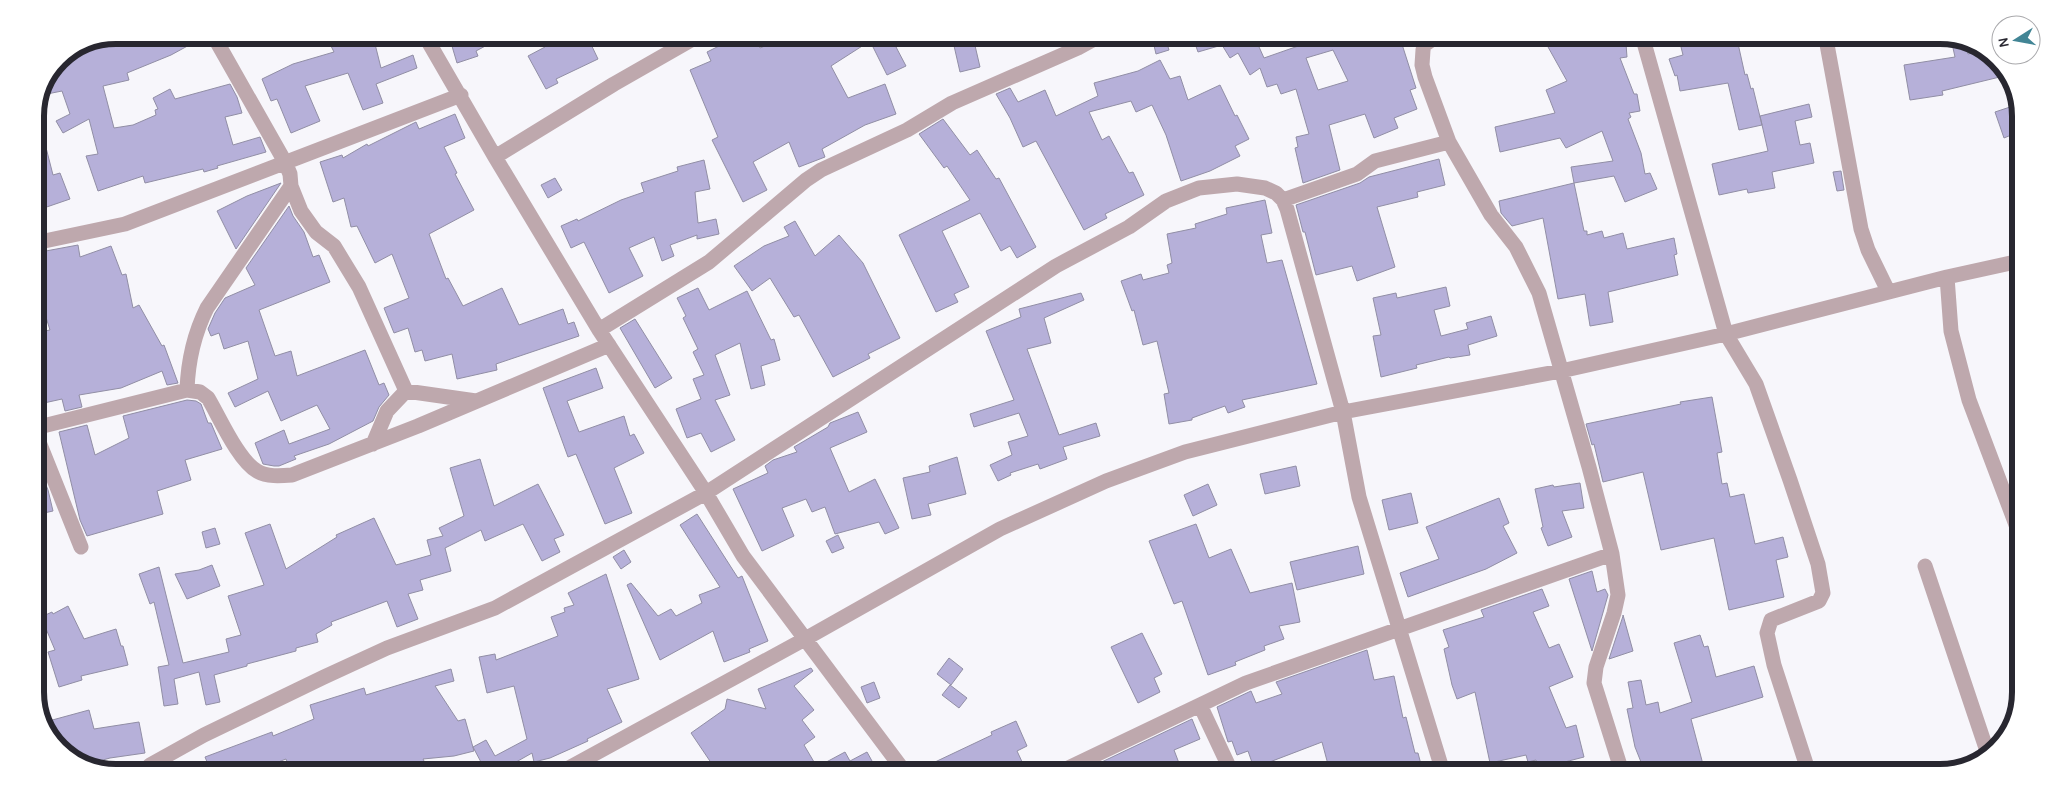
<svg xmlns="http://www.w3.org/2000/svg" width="2056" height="808" font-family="Karla,sans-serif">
	<rect width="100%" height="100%" fill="#f7f6fb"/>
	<path fill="#b6b0d9" stroke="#918ea5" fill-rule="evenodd" d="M116,35H204V37L171,55L127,73L129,80L103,86L114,128L133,125L156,115L155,110L158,109L153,98L170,89L175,99L230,84L237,97L242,113L225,117L233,145L260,137L266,152L217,166L218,168L204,172L203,169L145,183L143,176L98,191L86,156L98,154L89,119L63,133L56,121L70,114L62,91L42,95L59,58Z
		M326,36H373L381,68L413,55L417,68L376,84L383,103L363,110L348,73L305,86L320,121L291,133L277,99L271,101L262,79L293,64L334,52Z
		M449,36H504L476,51L478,56L457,63Z
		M539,36H587L598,59L556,79L558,83L546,89L528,56L545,47Z
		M747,36L755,37L760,48L787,37H916L896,47L906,66L887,75L870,41L831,66L848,98L885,84L896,114L865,125L822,149L825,157L799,167L789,142L753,162L767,190L743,202L712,140L718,137L690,70L711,61L707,52L725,43L727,46Z
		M952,37H973L980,67L960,72Z
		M1152,37H1165L1169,50L1156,54Z
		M1193,38H1255L1264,58L1304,44L1302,38H1400L1416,88L1410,90L1417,109L1394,118L1398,128L1374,138L1365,114L1329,125L1340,170L1303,183L1295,148L1298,147L1296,137L1309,134L1296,89L1281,94L1277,84L1267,87L1260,68L1250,75L1238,53L1230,58L1222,45L1198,52ZM1333,50L1348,81L1318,90L1306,58Z
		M1543,38L1613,39L1617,46L1626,44L1627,57L1620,58L1634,94H1637L1640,111L1629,113L1631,117L1628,119L1641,153L1645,174L1650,173L1657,189L1625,202L1614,176L1574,183L1571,167L1613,161L1602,131L1566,148L1560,138L1500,152L1495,127L1555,113L1546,90L1567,81Z
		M1679,39H1737L1745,75L1747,74L1751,89L1753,88L1762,125L1739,130L1728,83L1680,91L1677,75L1675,76L1669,59L1683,55Z
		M1951,39H1965L1968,54L1982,50L2004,66L2008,75L1942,91L1943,95L1910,100L1904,65L1955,57Z
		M1160,60L1170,79L1180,76L1188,100L1220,85L1235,116L1237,115L1249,139L1235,146L1240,156L1210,171L1181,181L1166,135L1152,105L1136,112L1131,101L1089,112L1102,140L1109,136L1129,173L1133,172L1144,195L1105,214L1107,218L1084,230L1036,141L1023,147L1010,118L996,94L1010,88L1018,102L1045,90L1056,116L1098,96L1094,83L1138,71Z
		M1809,104L1812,117L1795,121L1800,145L1810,143L1814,163L1772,172L1775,188L1748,193L1747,189L1719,195L1712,164L1768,151L1760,116Z
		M2013,106L2021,131L2004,138L1995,112Z
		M455,114L465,138L444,147L457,173L455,174L474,210L429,234L446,279L448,278L463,306L502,288L519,325L563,309L568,324L574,322L579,336L496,364L497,370L457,379L452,354L425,361L422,350L415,352L408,328L394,333L384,308L409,298L392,254L375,263L357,226L351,227L344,198L333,202L320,162L342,155L343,158L367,144L368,146L416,122L419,129Z
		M943,119L970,155L977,150L996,179L999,178L1036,247L1017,258L1010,246L1001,251L980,213L942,231L969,287L954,294L958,302L936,312L899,235L970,200L947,166L944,168L919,134Z
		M40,124L53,175L60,173L70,199L35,211V125Z
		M1439,159L1445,185L1417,192L1418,197L1377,207L1395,267L1357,281L1352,266L1316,275L1305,232H1303L1296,205L1360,183L1369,177Z
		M704,160L710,189L695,192L698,223L716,219L719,234L697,239V235L670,245L674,256L662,261L654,237L629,248L643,276L609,293L584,242L571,248L561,226L577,219L578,221L621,200L644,192L641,183L678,171L677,167Z
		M1841,171L1844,190L1837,191L1833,172Z
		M555,178L562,190L548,198L541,185Z
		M281,183L236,249L217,211L247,196Z
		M1574,183L1584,231H1587V235L1602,231L1604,238L1623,233L1627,249L1674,238L1677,254L1674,255L1678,275L1608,292L1613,322L1590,326L1585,294L1558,299L1543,218L1512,226L1501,213L1499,201Z
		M1265,200L1272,233L1261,235L1267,263L1282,260L1317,384L1242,400L1245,407L1228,413L1225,406L1192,418V420L1169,424L1164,394L1169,393L1157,341L1143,345L1134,310L1132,311L1121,281L1141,274L1143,280L1169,273L1167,265L1172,263L1167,234L1196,228L1195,224L1227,214L1226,208Z
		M289,206L293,216L304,232L313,257L319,255L330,282L259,310L275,356L291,351L297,376L365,350L379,385L384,383L389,395L379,407L373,421L329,444L294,456L296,459L279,466H274L263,464L255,443L284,430L289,444L330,429L317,405L281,421L268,391L235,407L228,393L258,379L248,341L224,349L219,333L211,336L208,329L215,313L225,298L255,285L246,268Z
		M795,221L815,256L839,235L863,263L900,338L868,354L870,358L833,377L799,315L794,317L770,278L752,291L734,266L764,246L789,236L784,227Z
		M78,245L80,257L111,246L122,275L126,274L133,308L139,305L162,346L164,345L178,383L167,385L162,371L121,388L79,395L82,407L65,411L62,399L35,405V373L43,371L35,333L50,330L38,292L35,293V253Z
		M1446,287L1450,306L1434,310L1441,336L1468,329L1466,323L1491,316L1497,336L1468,345L1470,355L1450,358L1449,357L1416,365L1417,368L1381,377L1373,336L1381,335L1373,298L1396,293L1397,298Z
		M698,288L709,310L747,291L771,340L774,339L780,360L761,366L765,385L751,389L740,343L715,355L730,395L715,400L735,440L711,452L701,433L687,438L676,409L701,399L693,379L704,375L693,352L698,349L683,318L686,316L677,298Z
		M1081,293L1084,300L1044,318L1051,343L1027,349L1059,435L1096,423L1100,436L1063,447L1067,459L1040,469L1038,464L1010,473L1011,475L998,481L990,465L1012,455L1008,442L1028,436L1019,413L974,427L970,414L1014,400L986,331L1021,317L1019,309Z
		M635,319L672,378L655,388L620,328Z
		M596,368L603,388L567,401L579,432L624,416L630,436L634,434L644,453L614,468L632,513L605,524L576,454L568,457L543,388Z
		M1712,397L1722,452L1717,453L1722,484L1727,483L1730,497L1744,494L1755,544L1783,537L1788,557L1776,560L1784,597L1729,610L1714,538L1661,550L1643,472L1603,482L1594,444L1592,445L1586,424L1681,404L1680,402Z
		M187,400L196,401L201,404L208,423H211L222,449L185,460L191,480L157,491L163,514L87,536L80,520L59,432L87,425L95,455L129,438L123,416Z
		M858,412L867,432L830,448L849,492L875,479L899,528L885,534L879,522L835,534L825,507L812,512L806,499L782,508L794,536L762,551L733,489L768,473L765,466L773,460L797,452L794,447L828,427L830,423Z
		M957,457L966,494L928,504L931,515L912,519L903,478L930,472L929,466Z
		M35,458L48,490L53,511L35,515Z
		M480,459L494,506L538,484L564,535L554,539L560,552L542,561L523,524L485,541L481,530L445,548L451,571L420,580L423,590L408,594L418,619L397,627L387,601L331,622L332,625L316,634L318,642L296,648V651L247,664V666L214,675L220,702L206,705L199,672L174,679L178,704L164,706L158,667L169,665L154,602L150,604L139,574L159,567L183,663L229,652L226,639L241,635L228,596L264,585L245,533L270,524L286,569L337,537L336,535L374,518L396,565L431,555L427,540L443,536L439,528L464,516L450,468Z
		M1296,466L1300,486L1265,494L1260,474Z
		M1580,483L1584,508L1562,511L1572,537L1548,546L1541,528L1543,527L1535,489L1553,485L1554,487Z
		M1208,484L1217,505L1193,516L1184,495Z
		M1411,493L1418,523L1389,530L1382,500Z
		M1499,498L1509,523L1503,526L1517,553L1486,569L1408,597L1400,573L1439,559L1426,527Z
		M697,514L738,578L742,576L768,641L749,649L750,652L724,662L713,631L660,660L627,585L631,583L658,616L671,609L676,616L702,603L699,595L720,587L680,525Z
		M1196,524L1209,558L1231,549L1250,593L1292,583L1300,622L1279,626L1284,639L1264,646L1265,650L1235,662L1236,665L1208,675L1182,601L1174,604L1149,541Z
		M215,528L220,544L206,548L202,532Z
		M838,535L844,548L832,553L826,541Z
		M1358,546L1364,574L1297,590L1290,562Z
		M624,550L631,562L621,569L613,557Z
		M212,565L220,586L187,599L175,574L199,570Z
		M1592,571L1597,592L1605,589L1608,595L1592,651L1569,579Z
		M606,574L639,679L607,689L622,722L587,739L588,741L550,758L534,762L532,753L502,770H471L482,764L473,747L486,740L495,756L527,739L514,686L487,693L479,657L495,654L496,660L558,636L551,617L565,612L564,608L574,605L568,593Z
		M1542,589L1549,606L1533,612L1549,648L1559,644L1573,677L1549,687L1566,728L1576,725L1584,757L1557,764L1558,766L1540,772L1536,760L1528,762L1526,755L1490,763L1475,692L1457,699L1452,685L1444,649L1449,647L1443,630L1484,617L1481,610Z
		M68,606L84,639L116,629L121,646H123L128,665L81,676L82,680L59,687L48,652L55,650L41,617L52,612L53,614Z
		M1623,615L1633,651L1609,659L1623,616Z
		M1142,633L1162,674L1154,678L1160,692L1138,703L1111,647Z
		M1700,635L1704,647L1708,646L1716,677L1754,666L1763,697L1691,719L1705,772H1688L1686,764L1664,772H1645L1635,747L1627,709L1633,708L1628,682L1641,680L1646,705L1658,702L1660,713L1692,702L1674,643Z
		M1367,650L1374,680L1394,676L1403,718L1406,717L1415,753H1418L1423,772H1330L1322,742L1254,768L1248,751L1237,755L1232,741L1228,742L1217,707L1251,691L1256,703L1282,694L1276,682Z
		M949,658L963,669L951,685L937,674Z
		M811,668L813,671L794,686L814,710L802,720L815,737L804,745L817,767L845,752L850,761L867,752L877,770H716L691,733L725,709L727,699L766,709L758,689Z
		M451,669L454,681L435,686L458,721L465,719L474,751L454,756L423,759L428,769H290L286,759L260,769H210L205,757L272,732L273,736L314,719L310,705L364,688L366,695Z
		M874,682L880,698L867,703L861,687Z
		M950,685L967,698L959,708L942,695Z
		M89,710L94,729L139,722L145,753L110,758L85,765L52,742L45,722Z
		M1192,719L1200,739L1174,750L1182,771H1088L1087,769Z
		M1016,721L1027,746L1017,751L1024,766L1015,771H916L992,735L991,732Z"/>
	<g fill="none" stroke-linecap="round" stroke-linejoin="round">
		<path stroke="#bea8ad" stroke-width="15" d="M213,35L285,162L290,174L291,186L301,211L316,232L334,246L359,287L406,391
			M425,36L495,157L599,330L706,493L743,556L904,771
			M1434,38L1424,45L1423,50L1422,65L1425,77L1449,142L1491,215L1516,247L1539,293L1589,467L1612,554
			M1643,39L1726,334L1756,384L1790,480L1818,564L1823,593L1819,601L1771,620L1767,633L1774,665L1809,773
			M1826,39L1861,229L1868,250L1888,291
			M495,157L614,84L698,36
			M1283,200L1357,174L1375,161L1449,142
			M35,243L125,224L461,95
			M599,330L709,262L806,180L821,170L907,130L952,103L1078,48L1098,37
			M187,390C188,361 194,334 207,308L291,186
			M406,391L476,401
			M35,428L187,390L200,392L208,398C220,418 238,460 257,471C267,477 280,476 292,475L418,426L609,345
			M35,432L81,547
			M373,444L387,411L406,391
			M2018,530L1969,400L1951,331L1947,277L2020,261
			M1925,566L1989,757
			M1200,705L1231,771
			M147,769L150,765L204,735L324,677L387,648L495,608L706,493L1056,266L1129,227L1166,201L1199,188L1237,184L1265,188L1276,193L1283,200L1287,209L1343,412L1359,497L1443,772
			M565,770L805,639L1000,529L1106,481L1185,452L1343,412L1561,371L1726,334L1947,277
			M1062,771L1246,683L1612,554L1618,595L1614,613L1596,667L1594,683L1622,772"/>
	</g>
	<path d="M0 0H2056V808H0ZM116 44H1940A72 72 0 0 1 2012 116V692A72 72 0 0 1 1940 764H116A72 72 0 0 1 44 692V116A72 72 0 0 1 116 44Z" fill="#fff" fill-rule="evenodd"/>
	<path fill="none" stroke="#282730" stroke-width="6" d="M116 44H1940A72 72 0 0 1 2012 116V692A72 72 0 0 1 1940 764H116A72 72 0 0 1 44 692V116A72 72 0 0 1 116 44Z"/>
	<g transform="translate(2016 40) rotate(259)"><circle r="24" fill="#ffffff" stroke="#a9a9ac"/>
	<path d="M0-4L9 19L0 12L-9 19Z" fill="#428595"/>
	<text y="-8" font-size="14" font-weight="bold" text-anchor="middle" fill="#282730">N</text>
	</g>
</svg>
